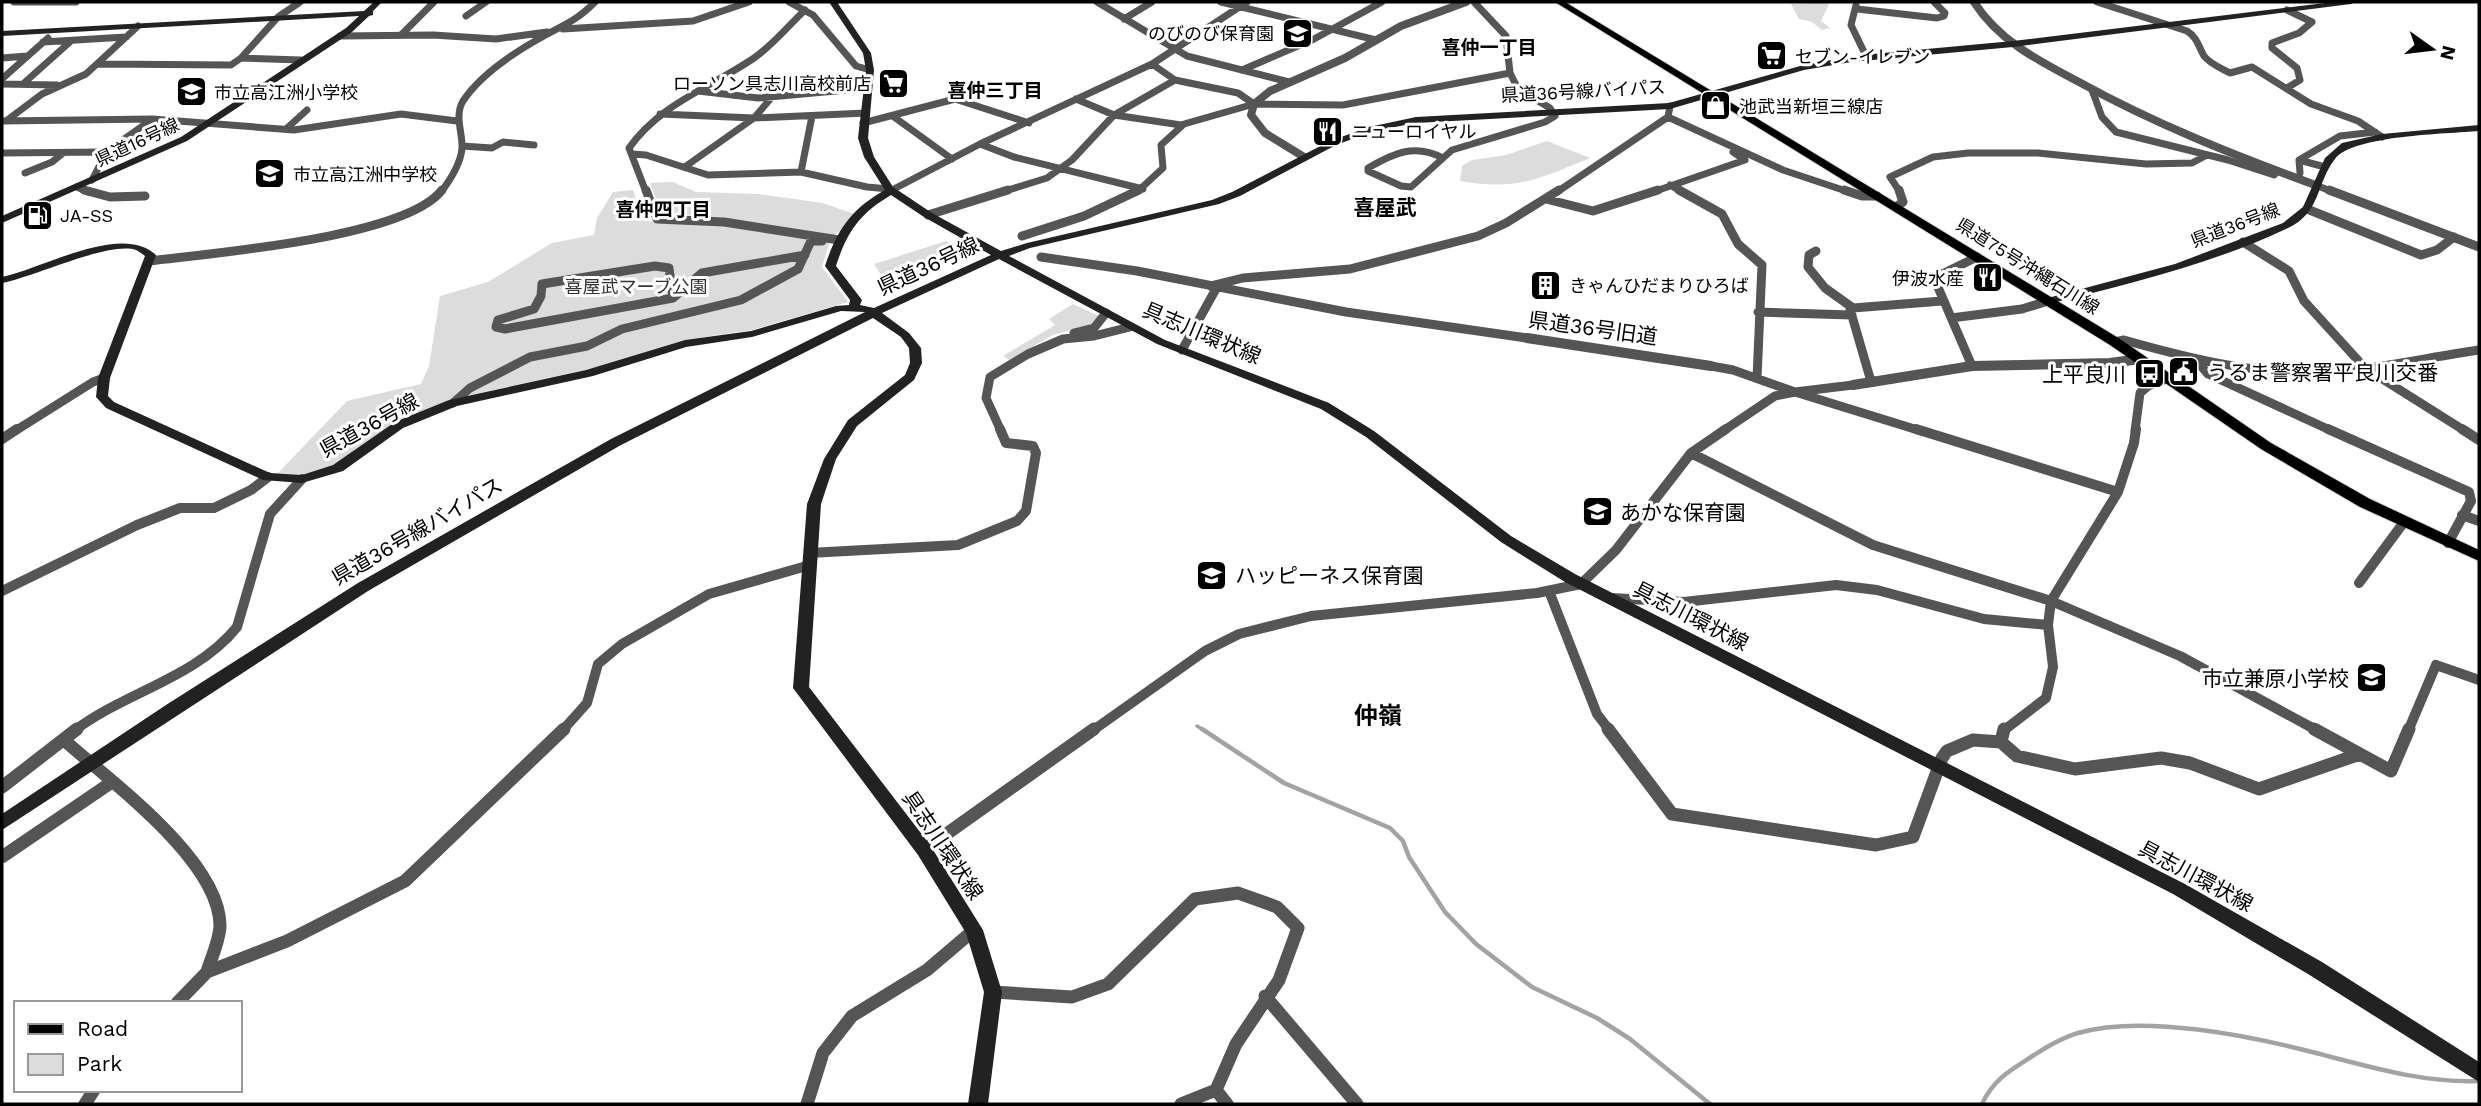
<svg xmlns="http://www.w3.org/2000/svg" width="2481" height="1106" font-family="'Work Sans','Noto Sans JP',sans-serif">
	<rect width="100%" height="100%" fill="#fff"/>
	<path fill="#dcdcdc" d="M1830,2L1821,21L1830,28L1822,30L1812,22L1799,19L1791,4Z
		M1547,141L1590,158C1539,179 1516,191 1460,181L1462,166L1472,160L1506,155Z
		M673,182L696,192L759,194L823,203L857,215L833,237L661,211L650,183Z
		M633,190L644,221L721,225L830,241L822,267L848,302L752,330L684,340L589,369L453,399L338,463L303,475L278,473L347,401L421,384L429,366L440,296L488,282L552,243L594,235L597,218L613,192Z
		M946,241L954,245L936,252L940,257L936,260L881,275L874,264Z
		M1073,304L1099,316L1094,324L1053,335L1009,360L1003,356L1055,325L1049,319Z"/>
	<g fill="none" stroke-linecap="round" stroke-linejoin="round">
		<path stroke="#a3a3a3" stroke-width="3.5" d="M1197,726L1205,731"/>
		<path stroke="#a3a3a3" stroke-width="4.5" d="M1202,729L1284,783L1390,828L1403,841L1409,857L1445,912L1476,944L1532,987L1597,1018L1630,1039L1710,1104
			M1982,1104C1993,1080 2009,1071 2031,1057C2046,1047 2061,1038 2078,1033C2144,1014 2251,1036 2316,1053C2371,1067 2422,1083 2479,1081"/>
		<defs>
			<path id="primary" d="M1555,2H1565L2120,339L2271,443L2370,499L2479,550V561L2360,507L2261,449L2110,345Z"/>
		</defs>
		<use href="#primary" stroke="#dbdbdb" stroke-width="2"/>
		<path stroke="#555" stroke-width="7" d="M14,2H76
			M300,2L278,17L241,58L301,60
			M789,2L813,15L856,66L870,70
			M1097,2L1187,56L1289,82
			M1221,2L1376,40
			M2097,2L2187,31C2198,38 2198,46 2204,56C2210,64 2221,68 2230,73L2252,67L2311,104L2358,121L2382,137
			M1856,5L1851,25L1867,58
			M1857,9L1937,18L1944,16L1945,13L1934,2
			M2287,10L2312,22L2299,33L2272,43V48L2297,68L2300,80L2287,88
			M466,16L486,2
			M1124,19L1152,2
			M563,29L693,21L749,2
			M401,35L434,2
			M340,36L433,35L496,39L547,32
			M43,42L126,37
			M2,58L27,56
			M98,64L231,65L241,58
			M1152,64L1175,80L1238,93L1254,104
			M1242,70L1314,39L1382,2
			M2,79L48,38
			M24,83L71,41
			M2,84L57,85
			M2092,90L2102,117L2116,132L2228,160L2274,175L2277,172
			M698,91L758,98L868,88
			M1076,99L1114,115L1181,125
			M660,114L754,118L866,113
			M894,117L952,159
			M1668,117L1783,170L1849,192
			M2,121L152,119L294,130L401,114L457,121
			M6,121L42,94L86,74L138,26
			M863,123L955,99L1029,123
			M286,129L307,110
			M980,144L1014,157L1143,189
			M462,146L492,148L503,142L534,145
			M2,153L104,152
			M632,154L646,155L708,175L801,172L867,187L889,189
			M1443,158C1415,143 1394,153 1368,168V171L1401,186L1411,187L1452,150L1545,122L1555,116L1550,108L1518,89L1510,73L1506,36L1474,2
			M2299,160L2325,167
			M686,166L754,118L772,97
			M801,172L812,116
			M25,173L52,162L63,153
			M2300,173L2299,160L2340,136L2375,132
			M92,180L107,151L151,120
			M1670,185L1682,192
			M2318,186L2333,192
			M77,187L88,192
			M892,190L980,144L1152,64L1247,2
			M441,192C451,179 460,165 462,149C463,133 454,116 463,101C480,75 515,52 542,37C565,24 575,22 595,2
			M646,192L629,148C661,103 710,88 754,58C773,45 788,26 805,10
			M1002,192L1047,178L1072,160L1114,115L1175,80
			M1137,192L1163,168L1161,145L1184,124L1254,104L1343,105L1510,73
			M1557,192L1668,117L1670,106
			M1653,192L1745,160L1733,152L1737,150
			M1900,192L1890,177L1933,157L1968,153H2038L2146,164L2192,163L2207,155"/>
		<path stroke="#555" stroke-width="9" d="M84,190L110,197L145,196
			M646,190L657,219L724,222L839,240
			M1679,190L1722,214L1738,244L1762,265L1757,378
			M1844,190L1862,196H1877
			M2329,190L2479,247
			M1546,199L1593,211L1658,190
			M1896,207L1903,202L1899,190
			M2307,209L2421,255L2437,250L2454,237
			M928,215L1008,190
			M1022,236L1084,216L1139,190
			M2243,242L2289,271L2304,301L2365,368L2465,431
			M1816,251L1809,255L1808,267L1825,288L1853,308L1942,301
			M1041,257L1137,271L1346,312L1527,338
			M149,261C212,253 405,238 442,190
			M655,266L669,268L673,298L505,329L496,327L498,320L534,309L541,296L542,284Z
			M1210,286L1243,278L1350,269L1478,236L1506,223L1559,190
			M673,298L702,273L805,255
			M1850,309L1870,378L1874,382
			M1758,312L1852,315
			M1951,318L2022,309L2048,301
			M1074,333L1094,328L1106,313
			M2115,342L2124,340C2191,359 2260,376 2330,372C2380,369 2429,357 2479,350
			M1182,350L1217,287
			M2196,360L2208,374L2332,431
			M1711,366L1733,370L1795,392L1853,385
			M1972,366L1934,278L1977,257
			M453,403L470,388L530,357L587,346L622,329L741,300L798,269L811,241H822
			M15,431L93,382L104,378
			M1001,431L986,398L990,377L1028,354L1063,339L1094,336L1130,327
			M1723,431L1775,396L1795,392L1921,431
			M2135,431L2140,393L2148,386L2168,378"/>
		<path stroke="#555" stroke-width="10" d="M1916,429L2118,492
			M2328,429L2469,492L2471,501L2448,543
			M2462,429L2479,440
			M2,439L17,429
			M1691,453L1873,545L2051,601L2180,656L2318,731
			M2462,515L2479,521
			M809,553L958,545L1017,521L1026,511L1036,453L1033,446L1006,443L1000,429
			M2359,583L2404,522
			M2,591L137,525L180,508H214L251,490L268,477
			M1549,591L1597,714L1610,731
			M1612,598L1684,602L1836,585L1877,590L1984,619L2048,625
			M74,731C125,692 196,678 237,627L270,514L302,479
			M562,731L587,703L598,664L622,644L709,594L810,565
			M1092,731L1205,651L1239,634L1311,616L1537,593L1581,584L1616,550L1691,453L1726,429
			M2003,731L2046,698L2053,667L2048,625L2051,601L2118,492L2134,443L2136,429
			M2408,731L2436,665L2479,680"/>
		<path stroke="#555" stroke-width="13" d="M1608,729L1672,814L1876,845L1913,837L1942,758L1947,751L1973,740L2001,742L2017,756L2075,769L2161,758L2190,763L2259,789L2360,754
			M2314,729L2391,771L2409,729
			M64,740C111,782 219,860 220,925C220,940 211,958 207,972
			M2001,742L2004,729
			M2,787L77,729
			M924,850L1094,729
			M2,857L112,782
			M993,992L1072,997L1108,984L1195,899L1238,893L1277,907L1298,928L1279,980L1236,1044L1216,1090L1181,1104
			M1265,996L1357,1104
			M177,1003L207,972L287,941L405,881L564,729
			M1216,1090L1227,1104
			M85,1104L94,1090
			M807,1104L823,1053L852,1016L927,970L974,930"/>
		<path stroke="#555" stroke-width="8" d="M1974,2C1999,41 2039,61 2079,82C2155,124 2236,156 2318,186
			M1304,157L1265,133L1251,115L1254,104L1270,91L1345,58L1401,26L1466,2"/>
		<path stroke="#555" stroke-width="10" d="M1527,338L1711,366
			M1853,385L1972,366L2110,363L2140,359"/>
		<path fill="#222" fill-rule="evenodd" d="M374,2H382L373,11V15L369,16L352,32L187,141L2,223V216L181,137L346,28L359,16L2,36V31L364,11Z
			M829,2H837L871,53L874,70L868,138L874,157L893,187L932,213L1001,251L1027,243L1212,200L1232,192L1330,141L1369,127L1416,117L1669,103L1800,66L1851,56L2013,41L2333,2H2355L2351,4L2013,47L1851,62L1804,70L1670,109L1416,123L1374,131L1336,145L1240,196L1219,204L1030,248L1009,256L1165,340L1329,403L1374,431L1511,536L1575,574L2185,884L2322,962L2479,1062V1082L2308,974L2173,894L1565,582L1501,542L1366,437L1321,409L1157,344L999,259L882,313L909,333L921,348L922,363L914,380L857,426L836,459L821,504L809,687L930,845L983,930L1002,992L988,1104H968L984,992L966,933L918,855L793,688L807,504L824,459L848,420L905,375L910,363L909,348L901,337L873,318L621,445L368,591L2,830V814L166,705L358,583L611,439L865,312L841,311L752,337L686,347L593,376L457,406L403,428L343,471L302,483L263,480L106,408L96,397L98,378L145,256C145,256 137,250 136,250C109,241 34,277 2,283V277C42,269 122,222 156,255L110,378L108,396L114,402L270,473L302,475L333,465L395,422L449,400L586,370L685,340L751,331L836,306L849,305L850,300L825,266C837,230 851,209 885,190L864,157L858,138L866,70L863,53ZM891,195L924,217L991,255L874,308L860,305L862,300L836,266C847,232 859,214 891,195Z
			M2479,125V131C2447,134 2353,135 2335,159C2316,183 2321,213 2288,228C2212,264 2129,284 2048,304L2042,301L2044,299L2175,264L2283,223L2303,207L2325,158L2342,143L2382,134Z"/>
		<use href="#primary" fill="#000" fill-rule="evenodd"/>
	</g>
	<defs>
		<symbol id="school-square" viewBox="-11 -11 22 22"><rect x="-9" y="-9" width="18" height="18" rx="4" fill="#000" stroke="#fff"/><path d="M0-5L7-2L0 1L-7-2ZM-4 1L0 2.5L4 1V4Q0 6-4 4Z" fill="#fff"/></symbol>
		<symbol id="supermarket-square" viewBox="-11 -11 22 22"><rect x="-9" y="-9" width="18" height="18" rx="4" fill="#000" stroke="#fff"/><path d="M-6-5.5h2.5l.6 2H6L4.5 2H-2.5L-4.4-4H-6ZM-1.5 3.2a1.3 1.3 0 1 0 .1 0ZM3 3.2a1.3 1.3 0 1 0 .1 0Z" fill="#fff"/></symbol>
		<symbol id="shop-square" viewBox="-11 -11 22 22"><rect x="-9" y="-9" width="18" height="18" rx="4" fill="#000" stroke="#fff"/><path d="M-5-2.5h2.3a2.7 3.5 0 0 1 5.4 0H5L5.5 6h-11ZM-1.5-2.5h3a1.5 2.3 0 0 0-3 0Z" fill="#fff"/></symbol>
		<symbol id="restaurant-square" viewBox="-11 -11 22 22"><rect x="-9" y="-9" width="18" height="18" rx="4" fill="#000" stroke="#fff"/><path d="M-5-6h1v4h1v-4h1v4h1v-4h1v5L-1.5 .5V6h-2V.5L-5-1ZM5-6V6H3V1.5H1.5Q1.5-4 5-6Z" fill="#fff"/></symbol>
		<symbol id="fuel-square" viewBox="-11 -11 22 22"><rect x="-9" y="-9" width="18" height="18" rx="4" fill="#000" stroke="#fff"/><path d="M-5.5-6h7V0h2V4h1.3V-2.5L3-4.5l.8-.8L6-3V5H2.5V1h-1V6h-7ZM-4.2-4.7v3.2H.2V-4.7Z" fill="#fff"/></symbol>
		<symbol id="building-square" viewBox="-11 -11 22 22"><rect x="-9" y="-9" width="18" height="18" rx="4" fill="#000" stroke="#fff"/><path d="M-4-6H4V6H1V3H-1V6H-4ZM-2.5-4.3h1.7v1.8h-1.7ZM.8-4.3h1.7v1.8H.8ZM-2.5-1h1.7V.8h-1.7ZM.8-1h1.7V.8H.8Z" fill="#fff"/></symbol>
		<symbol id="civic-square" viewBox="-11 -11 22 22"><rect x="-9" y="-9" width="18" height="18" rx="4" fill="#000" stroke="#fff"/><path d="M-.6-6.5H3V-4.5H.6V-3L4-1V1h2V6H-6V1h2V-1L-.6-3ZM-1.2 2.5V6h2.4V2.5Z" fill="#fff"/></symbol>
		<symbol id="bus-square" viewBox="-11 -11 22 22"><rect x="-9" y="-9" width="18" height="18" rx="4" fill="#000" stroke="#fff"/><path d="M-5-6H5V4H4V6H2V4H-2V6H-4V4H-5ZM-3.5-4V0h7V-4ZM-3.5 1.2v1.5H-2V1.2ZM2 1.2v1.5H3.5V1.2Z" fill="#fff"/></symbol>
	</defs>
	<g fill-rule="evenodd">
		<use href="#school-square" x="1280" y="16" width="35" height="35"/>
		<use href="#supermarket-square" x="1754" y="38" width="35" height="35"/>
		<use href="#supermarket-square" x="876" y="66" width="35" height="35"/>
		<use href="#school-square" x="174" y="74" width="35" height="35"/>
		<use href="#shop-square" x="1698" y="88" width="35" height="35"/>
		<use href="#restaurant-square" x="1310" y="114" width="35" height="35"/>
		<use href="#school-square" x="252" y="156" width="35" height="35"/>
		<use href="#fuel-square" x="20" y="198" width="35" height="35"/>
		<use href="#restaurant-square" x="1970" y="260" width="35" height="35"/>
		<use href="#building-square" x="1528" y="268" width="35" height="35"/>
		<use href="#civic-square" x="2166" y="354" width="35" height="35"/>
		<use href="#bus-square" x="2132" y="356" width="35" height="35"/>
		<use href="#school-square" x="1580" y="494" width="35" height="35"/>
		<use href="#school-square" x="1194" y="558" width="35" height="35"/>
		<use href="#school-square" x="2354" y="660" width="35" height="35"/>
	</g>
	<g text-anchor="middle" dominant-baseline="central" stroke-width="6" stroke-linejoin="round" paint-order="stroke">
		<g font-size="18" fill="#000" stroke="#fff" text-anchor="start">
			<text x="1274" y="33" text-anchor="end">のびのび保育園</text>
			<text x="1795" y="56">セブン-イレブン</text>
			<text x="871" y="83" text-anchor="end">ローソン具志川高校前店</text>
			<text x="214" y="92">市立高江洲小学校</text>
			<text x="1739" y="106">池武当新垣三線店</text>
			<text x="1351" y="131">ニューロイヤル</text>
			<text x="293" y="174">市立高江洲中学校</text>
			<text x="60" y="215">JA-SS</text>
			<text x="1964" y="278" text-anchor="end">伊波水産</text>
			<text x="1569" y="285">きゃんひだまりひろば</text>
		</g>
		<g font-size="18" fill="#000" stroke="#fff">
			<text transform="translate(1583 91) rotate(-3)">県道36号線バイパス</text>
			<text transform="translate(137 142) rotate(-25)">県道16号線</text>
			<text transform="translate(2235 225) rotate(-21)">県道36号線</text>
			<text transform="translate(2028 266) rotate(32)">県道75号沖縄石川線</text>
		</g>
		<g font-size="18" fill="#333" stroke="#fff">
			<text x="636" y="286">喜屋武マーブ公園</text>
		</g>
		<g font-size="19" font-weight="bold" fill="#000" stroke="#fff">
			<text x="1489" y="47">喜仲一丁目</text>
			<text x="995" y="90">喜仲三丁目</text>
			<text x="663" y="209">喜仲四丁目</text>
		</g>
		<g font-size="21" font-weight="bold" fill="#000" stroke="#fff">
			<text x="1385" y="207">喜屋武</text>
		</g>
		<g font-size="21" fill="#000" stroke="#fff">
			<text transform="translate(928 266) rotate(-25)">県道36号線</text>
			<text transform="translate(1593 328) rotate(8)">県道36号旧道</text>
			<text transform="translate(1202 333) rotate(23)">具志川環状線</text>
			<text transform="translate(369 425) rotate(-29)">県道36号線</text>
			<text transform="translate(417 531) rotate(-30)">県道36号線バイパス</text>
			<text transform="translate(1691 616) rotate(27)">具志川環状線</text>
			<text transform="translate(943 845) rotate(56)">具志川環状線</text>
			<text transform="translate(2196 876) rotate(28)">具志川環状線</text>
		</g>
		<g font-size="21" fill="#000" stroke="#fff" text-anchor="start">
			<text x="2207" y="372">うるま警察署平良川交番</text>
			<text x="2126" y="374" text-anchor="end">上平良川</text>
			<text x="1620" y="512">あかな保育園</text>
			<text x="1235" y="575">ハッピーネス保育園</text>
			<text x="2349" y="678" text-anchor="end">市立兼原小学校</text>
		</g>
		<g font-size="24" font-weight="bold" fill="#000" stroke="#fff">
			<text x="1378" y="716">仲嶺</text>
		</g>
	</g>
	<rect width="2481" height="1106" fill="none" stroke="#000000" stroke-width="7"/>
	<rect x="14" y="1001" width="228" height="91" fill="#ffffff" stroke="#999999" stroke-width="2"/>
	<rect x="28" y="1024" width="35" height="10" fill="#000000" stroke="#999999" stroke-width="2"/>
	<text x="77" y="1036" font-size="21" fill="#000000">Road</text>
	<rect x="28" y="1054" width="35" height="21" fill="#dcdcdc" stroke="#999999" stroke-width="2"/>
	<text x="77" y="1071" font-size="21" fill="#000000">Park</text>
	<g transform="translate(2432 49) rotate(104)" stroke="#ffffff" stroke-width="5" paint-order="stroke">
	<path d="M0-5L12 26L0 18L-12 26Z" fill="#000000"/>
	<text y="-10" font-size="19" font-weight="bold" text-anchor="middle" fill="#000000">N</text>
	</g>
</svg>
